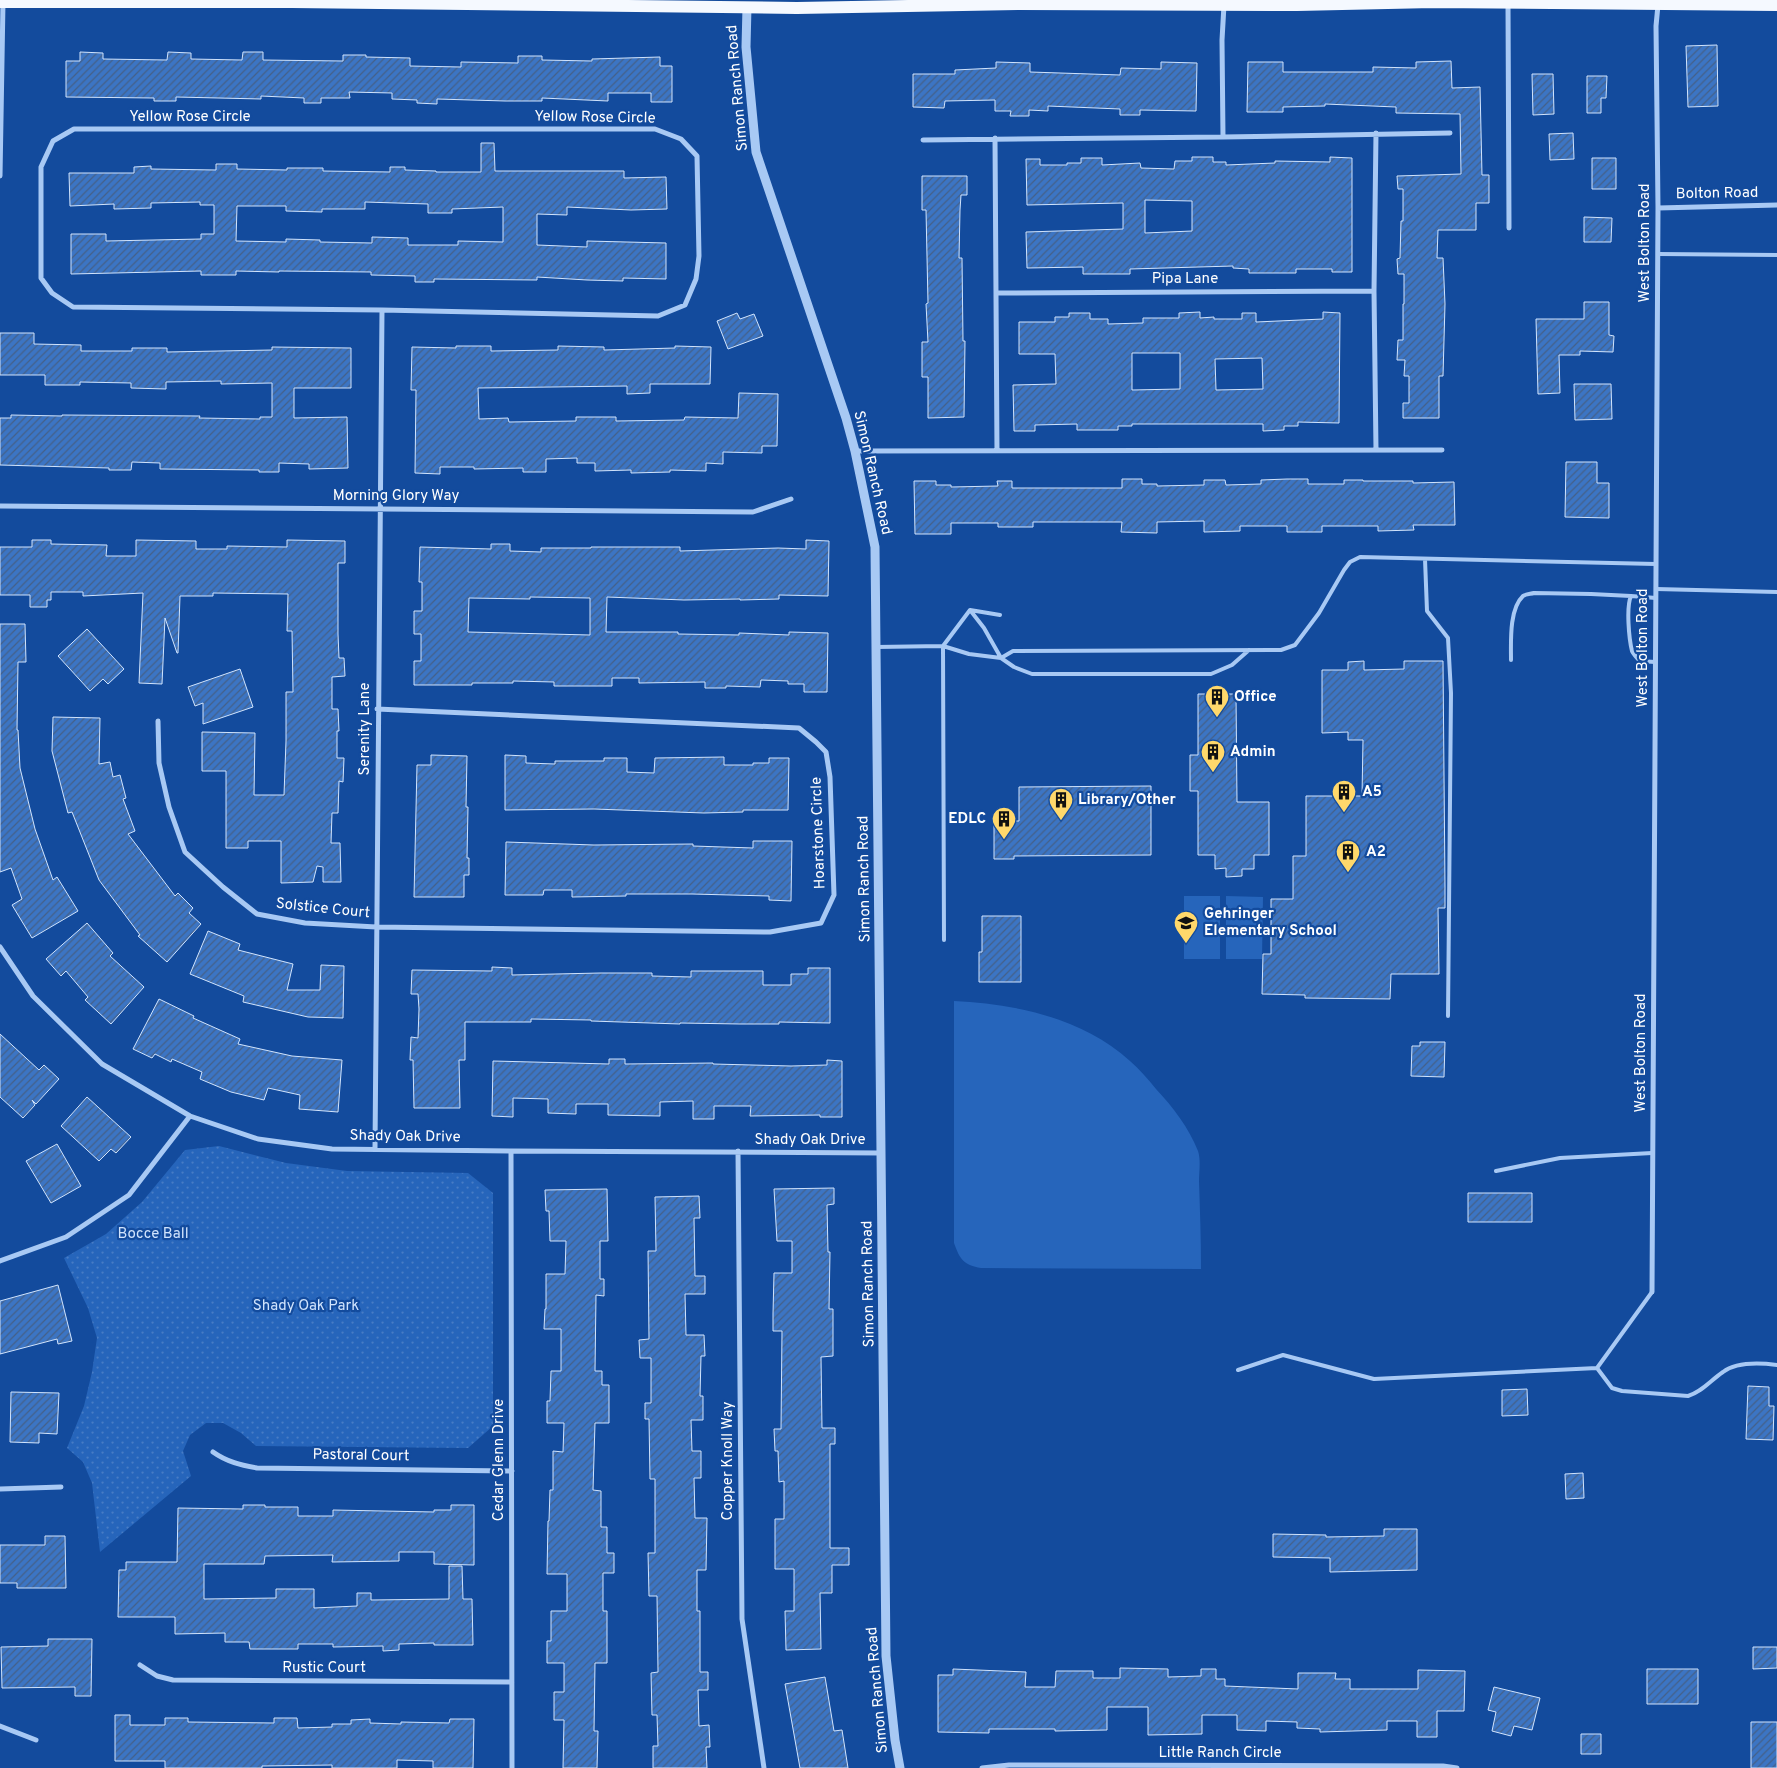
<svg xmlns="http://www.w3.org/2000/svg" width="1777" height="1768" font-family="Overpass,sans-serif">
	<defs>
		<pattern id="park-dots" width="8" height="8" patternUnits="userSpaceOnUse" patternTransform="scale(1.25)"><rect width="8" height="8" fill="#2665bb"/><path d="M2 2h.1M6 6h.1" fill="none" stroke="#477cc5" stroke-width="1.8" stroke-linecap="round"/></pattern>
		<pattern id="building-hatch" width="6" height="6" patternUnits="userSpaceOnUse" patternTransform="scale(1.25)"><rect width="6" height="6" fill="#3c75c4"/><path d="M-1 1l2-2M0 6l6-6M5 7l2-2" fill="none" stroke="#446088"/></pattern>
	</defs>
	<rect width="100%" height="100%" fill="#134b9d"/>
	<path fill="#2665bb" d="M1184,896H1220V959H1184Z
		M1226,896L1263,897L1262,959H1226Z
		M954,1001C1016,1004 1083,1018 1130,1061C1139,1069 1148,1079 1156,1089C1173,1107 1189,1128 1198,1151C1201,1160 1199,1172 1199,1181C1200,1211 1201,1240 1201,1269L981,1268C964,1265 960,1260 954,1243Z"/>
	<path fill="url(#park-dots)" d="M219,1146L286,1163L347,1171L468,1173L493,1193V1426L468,1448L256,1446L241,1433L223,1423H206L190,1435L183,1451L191,1476L100,1552L92,1483L83,1462L67,1448L84,1406L92,1372L97,1338L88,1308L64,1258L106,1234L142,1202L185,1150Z"/>
	<path fill="url(#building-hatch)" stroke="#d1e4fd" fill-rule="evenodd" d="M1717,45L1718,106L1688,107L1686,46Z
		M80,52L103,53V59L167,60L168,52L191,53V59L242,60L243,52H263V60L343,61V55H366V57L410,58V66L461,67V62L518,63V56H542V60L592,61V59L660,57V66H672V102H651V93H608V101L542,98V101H505L437,99V104L417,103V100L392,99V93L349,92L350,98H321V103H304V98L261,96V99L176,97V101H154V98L66,97V61H80Z
		M1451,61L1452,88L1480,87L1482,175H1489V203H1476V230H1438L1437,258H1443L1445,304L1443,376H1439V418H1403V403H1409V376H1404L1405,360H1397L1398,340H1403V304H1404V274H1398L1397,259L1400,258L1401,221H1403V189H1398L1397,176L1461,174L1460,114L1396,113V107L1325,104V106L1283,107V112H1247L1248,62H1283V72H1373V67L1416,68V62Z
		M996,62L1030,63V72L1120,75L1121,68L1161,69V62L1197,63L1196,111L1140,110V115H1120V109L1048,106V111L1029,110V116H1010L1011,111H995V100L945,101L944,108L913,107V74H955V70L996,68Z
		M1532,74H1553L1554,114L1533,115Z
		M1587,76H1607L1606,98H1601V113H1587Z
		M1573,133L1574,159L1550,160L1549,134Z
		M481,143H494L495,171H624V178L666,177L667,209L631,210L567,207V215L537,214V245L587,247V241L666,243V279L623,278V281L587,280L537,277V280L434,279V282H415V276L371,275V272L279,271V272L236,271V275H201V271L71,274V234H106V241L201,239V234H214V205H200V202L151,203V208L114,209V204L70,206L69,173H134V167L151,166V169L216,170V164H237V169L287,170V168H323V171L390,172V167H405V170L436,171V172H481ZM365,202L428,204V213H452V209L503,207V242L458,241V245H408V238L372,237V243L320,242V240L286,239V242L236,241L237,206H286V211L322,212V209H365Z
		M1192,157H1213V162H1226V165L1275,163V161L1330,162V157L1352,158V272H1332V269H1296V273H1249V269L1233,268V266L1130,269V274H1083V267L1027,268L1026,232L1123,229V203L1027,205L1026,159H1040V165H1067V163H1081V158H1102V165L1140,163L1141,168L1174,169L1175,161H1192ZM1145,200L1192,201V231L1145,233Z
		M1592,158H1616V189H1592Z
		M922,176H967V195H961L960,210L959,258H962L963,341H965L964,417L928,418V377H922V342H928L926,304L928,303L926,210H922Z
		M1584,217L1612,218L1611,242H1584Z
		M1584,302H1609V335L1614,336L1613,352L1580,351V355H1559L1560,393L1538,394L1536,319H1584Z
		M1200,312V318L1214,317V319H1242V313H1256V322L1323,319V312L1340,313L1339,423L1298,422V426H1284V430L1263,431V424H1132V426H1118V430H1077V424L1035,425V431H1014L1013,385L1056,384L1055,354H1019V322H1055V317H1069V313H1090V319H1108V324L1143,323V318H1179V313ZM1132,353H1180V389L1132,390ZM1262,358L1263,389L1216,390L1215,359Z
		M737,313L740,319L754,314L763,336L728,349L717,321Z
		M0,333H34V344L81,345V351H132V348H167V352L272,350V347L351,348V388H294V418L347,417L348,468L309,469V464L279,463V472H259V470L160,469V463L132,462L131,470H109V468L0,465V418H11V415L62,416V415L200,416L199,418L260,419V417H272V383L221,384V381L166,382V389L131,388V383L80,382V385H45V375H0Z
		M456,346H491V351L558,350V346L604,347V350L675,348V346L711,347L710,384H650V393L627,394V386L478,388L479,419L508,418L509,422L576,421V417H616V421L684,420L685,417L738,418L739,393L778,394L777,446H762V453L723,452V464L706,463V471L670,470V472L631,473V470L595,471V463H577V458L546,459V472H523V468L474,469V467H440V474L415,473L416,390H411L412,347L456,348Z
		M1574,384H1611L1612,419L1575,420Z
		M1566,462H1597V483H1609V518L1565,517Z
		M1122,479H1142V484H1157V486L1204,485V480H1225L1226,485L1261,484V480L1287,479H1308V484H1344V480H1363V481H1413V483L1454,482L1455,525H1413L1414,530L1378,531V526H1322V532H1287V526H1240V531L1204,532V521L1157,522V533L1121,532L1122,522H1033V527H998V523H951V534H915L914,481H936V485H951V487L998,486L997,481H1012V488H1122Z
		M32,540H51V544L107,545L106,556H136V540L196,541V549H227V546L287,547V540L345,541V563H338V634L339,658H344L345,676L332,677V709H338L339,731H337V758H344L343,782L339,781L338,813H332L331,843H340L341,882H323V867L317,866L313,882L281,883V841H248V848H226V771H202V732L255,733L254,795H284L286,741V692H293L292,631H287L288,594L213,593V596H180L178,653H177L165,618L162,684L139,683L143,593L83,596V592H51V600H47V607H30V595H0V547H32Z
		M806,540L829,541L828,596L779,595V599L740,600V599L684,600L607,597L606,632H678V634L739,635V633L789,635V632L828,633L827,692H804V684H788V681L761,680L760,687L726,686V688H705V682L639,683V678H612V686H554V682L513,681V683H472V685H414V661H421V634H414V611H422V582H419L420,547L491,549V544H510V551L541,552V548H591V547H680V551L778,548L806,549ZM530,597L590,598V635L468,632L469,598L530,599Z
		M0,624H25L26,662H18L17,730H18L20,768L35,829L53,880L57,877L78,911L32,938L12,905L22,899L11,868L0,872Z
		M87,629L124,669L108,684L103,679L90,691L58,656Z
		M1364,661V670L1404,669V661H1443L1445,887V908H1438L1439,974H1391L1390,999L1305,998V995L1262,994L1263,954H1271V899H1293V856H1306V796H1362L1363,740H1348V732L1322,733V670H1348V662Z
		M240,669L253,707L203,724V703L195,706L188,687Z
		M1198,694H1236L1237,802H1269V855H1254V869H1242V876L1226,877V868L1215,869V855H1198V791H1190V755H1198Z
		M53,717L100,718L99,764L110,762L113,777L120,775L126,798L123,799L135,831L128,834L175,896L178,893L193,908L189,913L201,924L167,962L138,936L140,935L99,880L72,812L68,813L52,751Z
		M431,755L467,756L466,807H468L467,858H469V875H464V897H414L417,765H431Z
		M505,755L526,756V763L555,764V761H604V758H627V772L654,773L655,758L724,757V765H753V763H769V758H789L788,810H743V812L704,813L594,809L505,810Z
		M1151,786V855L1014,856V859H994V821H1019V787Z
		M753,841H792L791,901L769,900V896L692,894H626V896L572,897V890H544L543,895H505L506,842L594,845L693,844V846L753,848Z
		M982,916H1021V982H979V952H982Z
		M87,923L113,953L110,956L144,987L111,1024L85,1000L88,997L66,971L61,976L46,959Z
		M208,931L240,944L238,950L293,964L287,990H320L321,965L344,966L343,1018L308,1017L243,1002L244,996L190,974Z
		M492,967L512,968V975L600,973H652V976L691,977V971H763V985H791V974H808V968H830V1023L779,1022V1024H740L680,1023V1024L591,1021V1020L531,1019V1022H465V1060H459L460,1108H414L413,1060H410L411,1037L418,1038L419,1009L418,994H411L412,970L492,971Z
		M159,999L194,1016L193,1018L240,1039L238,1044L292,1056L342,1060L338,1112L299,1109L300,1095L268,1088L264,1100L231,1092L200,1079L202,1072L172,1059L171,1062L155,1054L152,1058L133,1049Z
		M0,1034L39,1070L44,1065L59,1079L36,1104L32,1100L35,1105L23,1118L0,1097Z
		M1420,1042H1445L1444,1077L1411,1076L1412,1046H1420Z
		M609,1059H625V1064L713,1063V1064L791,1066L827,1065V1060L842,1061V1117H820V1115L750,1116L751,1106H714V1119H693V1101L660,1102V1116L608,1115V1104H576V1114L548,1113V1099L513,1098V1117L492,1116L493,1061L609,1064Z
		M87,1097L131,1137L116,1153L111,1149L99,1161L61,1126Z
		M57,1144L81,1186L51,1203L26,1161Z
		M834,1188V1204L827,1205L828,1252H830L829,1309H833V1356L821,1357L822,1428H835V1444H830V1548H849V1565H832V1593H820L821,1649L786,1650L785,1611H794V1569H775V1519H784V1481L779,1482L778,1451H775L774,1429H781L782,1331H773V1314L774,1273H792V1241H777L774,1189Z
		M607,1189L608,1241H600V1279H604V1296L596,1295L595,1371H602V1385H609V1423H595L593,1490L601,1491V1527H607V1553H614V1573H603V1611H607V1663H595L594,1731H598L597,1768H563L564,1720H554V1692H564V1663H547V1641H551V1611H567V1574H547L548,1521H549L550,1490H553V1451L563,1452L564,1423H547V1401H550L551,1371H561V1329H544L545,1309H546V1274H565L566,1241H550L549,1211H546L545,1190Z
		M1468,1193H1532V1222H1468Z
		M699,1196L700,1218H694L695,1276H705V1294H685L686,1335H704L705,1356H701L700,1396H703V1420H691L692,1451H701V1478H694L695,1518H707L706,1570H697V1611H700V1672H708V1690H698L699,1726L709,1725L710,1747H706L707,1768H653V1746H658L657,1715H652L651,1673L658,1672L657,1596H649L648,1553H655V1479H650L649,1419H645V1403H651V1358H640L639,1340L649,1339L648,1251H656L655,1197Z
		M58,1285L72,1341L58,1344L57,1339L0,1354V1301Z
		M1748,1386L1769,1387V1406H1774L1773,1440L1746,1439Z
		M1527,1389L1528,1415L1502,1416V1390Z
		M11,1392L59,1393L57,1434L39,1433V1443L10,1442Z
		M1583,1473L1584,1498L1566,1499L1565,1474Z
		M243,1505H265V1507H298V1516H333V1510L434,1512V1510H451V1505H474V1565L434,1564V1552H399V1561L332,1562L333,1555L265,1556L264,1564H204V1599L276,1598V1589H314V1608L357,1606V1593H371V1600L449,1599V1566H462L463,1599H472L473,1645H434V1643L399,1644V1650L383,1651V1646L333,1647V1644H298V1649H250L249,1642H225V1633L175,1634V1617H118L119,1570H126V1562H177L178,1508L243,1509Z
		M1384,1529H1417V1570L1330,1572V1558L1273,1557V1534L1326,1535V1537L1384,1536Z
		M45,1536H65L66,1588H17V1583H0V1545H45Z
		M48,1639H92L91,1696H75V1687L2,1688L1,1647L48,1646Z
		M1753,1647H1777V1668L1753,1669Z
		M1120,1668L1168,1669V1677L1201,1676V1669H1216V1679H1225V1686L1298,1689V1673H1336L1335,1679H1350V1689H1418V1670L1465,1671L1464,1711H1437V1737H1417V1721H1387V1730L1320,1732V1729L1297,1728V1722L1266,1721V1731L1237,1730V1715H1202V1734L1148,1735V1707H1107V1730L1055,1731V1729H989V1733L938,1732V1675H953V1669L1026,1672L1025,1687H1055L1056,1671H1093V1678H1120Z
		M1647,1669H1698V1704H1647Z
		M825,1677L834,1731L842,1730L848,1768H800L785,1684Z
		M1494,1687L1540,1698L1532,1730L1514,1726L1511,1736L1492,1731L1496,1712L1488,1710Z
		M115,1715H130V1725H165V1718H188V1722L274,1723V1718H297L298,1728L332,1727V1724H351V1720L370,1719V1723L401,1724V1722L449,1723L450,1719H474L473,1768H433V1761L397,1760V1768H332V1765L262,1766V1768H165V1761H115Z
		M1751,1722H1777V1768H1751Z
		M1581,1734H1601V1754H1581Z"/>
	<g fill="none" stroke-linecap="round" stroke-linejoin="round">
		<path stroke="#a8c9f4" stroke-width="4" d="M1658,254L1777,255
			M1425,559L1427,611L1448,638L1451,693L1448,1016
			M1656,589L1777,592
			M970,610L984,628L1001,658L1014,667L1032,674H1211L1232,665L1249,650
			M970,610L1000,615
			M876,647L943,646L969,654L1001,658L1013,651L1281,650L1295,645L1319,613L1344,570L1350,562L1360,557L1656,564
			M1511,660C1511,642 1509,609 1523,596C1526,594 1531,594 1534,593L1591,594L1631,596
			M1655,662L1640,661C1637,658 1634,655 1632,651C1629,639 1626,607 1631,596L1656,598
			M944,940L943,646L970,610
			M1496,1171L1560,1158L1652,1153
			M1597,1368L1612,1388L1622,1391L1688,1396C1702,1392 1711,1380 1723,1372C1736,1362 1761,1363 1777,1365
			M1238,1370L1283,1355L1374,1379L1597,1368L1652,1292"/>
		<path stroke="#a8c9f4" stroke-width="5" d="M1508,4L1509,228
			M1224,5L1222,40L1223,137L1450,133
			M74,129H655L681,139L697,156L699,256L696,279L685,305L658,316L382,310L73,307L52,293L41,278V167L53,141Z
			M995,138L997,451
			M923,140L1223,137
			M0,176L3,2
			M1658,208L1777,205
			M996,293L1374,291
			M1376,450L1374,291L1376,133
			M855,451L1442,450
			M0,506L753,512L791,499
			M158,721L159,763L169,807L185,852L223,887L257,914L305,923L376,927L770,932L821,923L834,895L830,777L826,752L816,742L799,728L377,709
			M0,947L33,996L102,1064L190,1116L258,1139L332,1149L511,1151L881,1153
			M375,1149L382,310
			M511,1151L512,1768
			M738,1151L742,1619L764,1768
			M0,1261L66,1237L129,1195L190,1116
			M1652,1292L1658,208L1656,26L1658,5
			M213,1452C227,1462 241,1465 257,1468L512,1471
			M0,1489L61,1487
			M140,1665L157,1676L173,1680L512,1682
			M0,1726L36,1740
			M982,1768L1009,1765L1443,1766L1457,1768"/>
		<path stroke="#a8c9f4" stroke-width="9" d="M747,7L746,47L756,152L846,418L855,451L875,547L886,1656L895,1740L900,1768"/>
		<path stroke="#f5f9ff" stroke-width="12" d="M0,2H292L797,8L1019,4L1297,5L1433,2L1777,5"/>
	</g>
	<defs>
		<symbol id="building-pin" viewBox="-11 -11 22 30"><path d="M0 17L-7.5 6A9.5 9.5 0 1 1 7.5 6Z" fill="#ffd86b" stroke="#134b9d"/><path d="M-4-6H4V6H1V3H-1V6H-4ZM-2.5-4.3h1.7v1.8h-1.7ZM.8-4.3h1.7v1.8H.8ZM-2.5-1h1.7V.8h-1.7ZM.8-1h1.7V.8H.8Z" fill="#111"/></symbol>
		<symbol id="school-pin" viewBox="-11 -11 22 30"><path d="M0 17L-7.5 6A9.5 9.5 0 1 1 7.5 6Z" fill="#ffd86b" stroke="#134b9d"/><path d="M0-5L7-2L0 1L-7-2ZM-4 1L0 2.5L4 1V4Q0 6-4 4Z" fill="#111"/></symbol>
	</defs>
	<g fill-rule="evenodd">
		<use href="#building-pin" x="1203" y="683" width="28" height="38"/>
		<use href="#building-pin" x="1199" y="738" width="28" height="38"/>
		<use href="#building-pin" x="1330" y="778" width="28" height="38"/>
		<use href="#building-pin" x="1047" y="786" width="28" height="38"/>
		<use href="#building-pin" x="990" y="805" width="28" height="38"/>
		<use href="#building-pin" x="1334" y="838" width="28" height="38"/>
		<use href="#school-pin" x="1172" y="909" width="28" height="38"/>
	</g>
	<g text-anchor="middle" dominant-baseline="central" stroke-width="4.5" stroke-linejoin="round" paint-order="stroke">
		<g font-size="15" fill="#fff" stroke="#134b9d">
			<text transform="translate(738 88) rotate(-95)">Simon Ranch Road</text>
			<text x="190" y="117">Yellow Rose Circle</text>
			<text transform="translate(595 118) rotate(1)">Yellow Rose Circle</text>
			<text transform="translate(1717 194) rotate(-1)">Bolton Road</text>
			<text transform="translate(1645 243) rotate(-90)">West Bolton Road</text>
			<text x="1185" y="279">Pipa Lane</text>
			<text transform="translate(872 473) rotate(77)">Simon Ranch Road</text>
			<text x="396" y="496">Morning Glory Way</text>
			<text transform="translate(1643 648) rotate(-90)">West Bolton Road</text>
			<text transform="translate(365 729) rotate(-90)">Serenity Lane</text>
			<text transform="translate(819 833) rotate(-92)">Hoarstone Circle</text>
			<text transform="translate(865 879) rotate(-91)">Simon Ranch Road</text>
			<text transform="translate(323 909) rotate(6)">Solstice Court</text>
			<text transform="translate(1641 1053) rotate(-90)">West Bolton Road</text>
			<text transform="translate(405 1137) rotate(1)">Shady Oak Drive</text>
			<text x="810" y="1140">Shady Oak Drive</text>
			<text transform="translate(869 1284) rotate(-91)">Simon Ranch Road</text>
			<text transform="translate(361 1456) rotate(1)">Pastoral Court</text>
			<text transform="translate(499 1460) rotate(-90)">Cedar Glenn Drive</text>
			<text transform="translate(728 1461) rotate(-90)">Copper Knoll Way</text>
			<text x="324" y="1668">Rustic Court</text>
			<text transform="translate(878 1690) rotate(-95)">Simon Ranch Road</text>
			<text x="1220" y="1753">Little Ranch Circle</text>
		</g>
		<g font-size="15" font-weight="bold" fill="#fff" stroke="#134b9d" text-anchor="start">
			<text x="1234" y="697">Office</text>
			<text x="1230" y="752">Admin</text>
			<text x="1362" y="792">A5</text>
			<text x="1078" y="800">Library/Other</text>
			<text x="986" y="819" text-anchor="end">EDLC</text>
			<text x="1366" y="852">A2</text>
			<text x="1204" y="914">Gehringer<tspan x="1204" dy="17">Elementary School</tspan></text>
		</g>
		<g font-size="15" fill="#d1e4fd" stroke="#134b9d">
			<text x="153" y="1234">Bocce Ball</text>
			<text x="306" y="1306">Shady Oak Park</text>
		</g>
	</g>
</svg>
